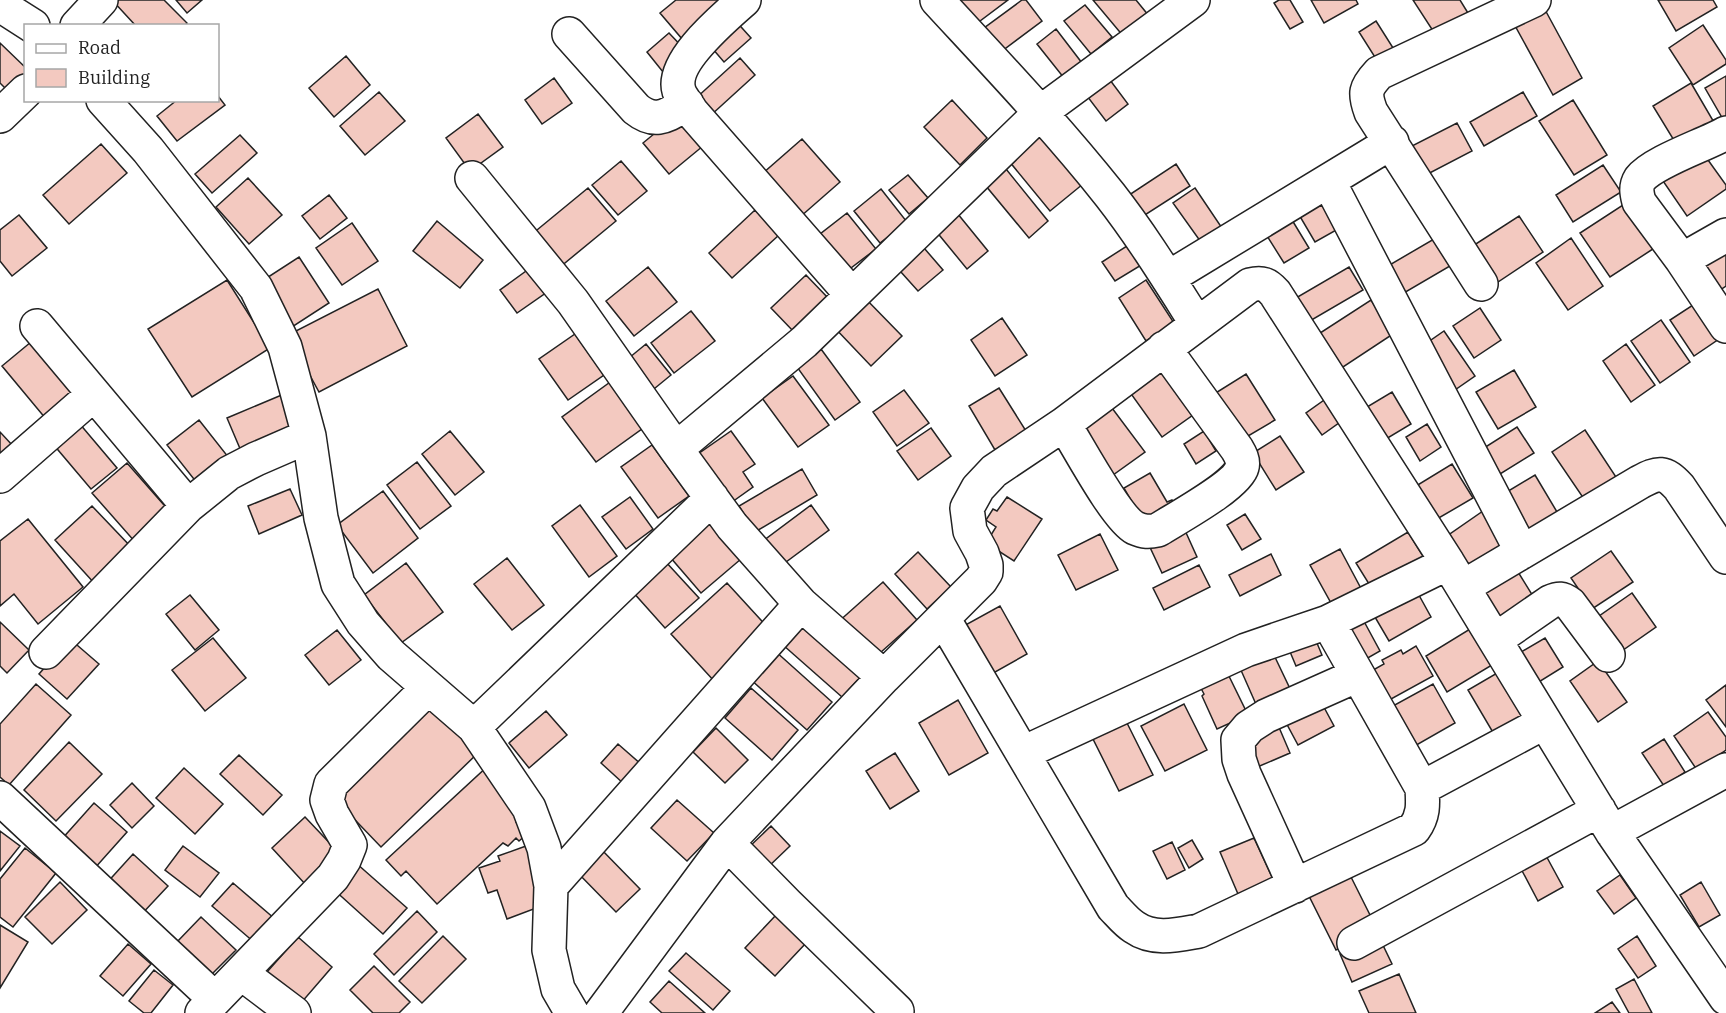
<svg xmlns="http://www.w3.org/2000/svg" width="1726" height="1013" font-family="'IBM Plex Serif',serif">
	<rect width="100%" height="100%" fill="#fff"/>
	<path fill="#f3c9c0" stroke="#222" stroke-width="1.5" d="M112,0H164L187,23L185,26H136Z
		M176,0H202L187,13Z
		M676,0H720L683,40L660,13Z
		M951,0H1008L972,27Z
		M1022,0H1026L1042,21L998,54L980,31Z
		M1093,0H1136L1149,16L1124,37Z
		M1279,0H1290L1303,22L1290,29L1274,3Z
		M1311,0H1356L1358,4L1324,23Z
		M1413,0H1460L1468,13L1435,34Z
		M1658,0H1713L1717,7L1676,31Z
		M1085,5L1112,37L1091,54L1064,21Z
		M1543,6L1582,78L1553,95L1513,22Z
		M733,18L751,38L724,62L706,41Z
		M1376,21L1395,51L1378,62L1359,32Z
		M1703,25L1726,60V64L1693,85L1669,48Z
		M1056,29L1082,63L1064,78L1037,44Z
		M669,33L687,52L663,72L647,52Z
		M0,43L26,68V76L9,92L0,83Z
		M346,56L370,85L334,117L309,88Z
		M740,58L755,75L710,116L695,99Z
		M1107,76L1128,104L1106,121L1084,92Z
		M1726,76V120L1724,121L1705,88Z
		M554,78L572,103L542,124L525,100Z
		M1691,83L1715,124L1678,147L1653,106Z
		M379,92L405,121L365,155L340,126Z
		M1523,92L1537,116L1484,146L1470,122Z
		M218,96L225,105L177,141L157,116L177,100H218Z
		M952,100L987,138L960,165L924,127Z
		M1573,100L1607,155L1574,175L1539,121Z
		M478,114L503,147L470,171L446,138Z
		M677,115L703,146L669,174L643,143Z
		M1457,123L1472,151L1422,177L1406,149Z
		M1037,128L1083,184L1050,211L1004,155Z
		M240,135L257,153L212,193L195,174Z
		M802,139L840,182L800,217L762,174Z
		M101,144L127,173L69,224L43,195Z
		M1703,153L1726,185V189L1687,216L1663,181Z
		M621,161L647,191L618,215L592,185Z
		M1002,164L1048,221L1029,238L981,180Z
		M1176,164L1190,186L1134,222L1120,201Z
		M1603,165L1621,192L1573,222L1556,195Z
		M908,175L928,198L909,214L889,190Z
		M248,178L282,215L249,244L216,207Z
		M588,188L616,221L554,272L526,239Z
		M1195,188L1224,231L1203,245L1173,203Z
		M881,189L907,222L880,243L854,211Z
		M1327,190L1347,224L1315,242L1295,208Z
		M329,195L347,218L320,239L302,216Z
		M1626,203L1656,247L1610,277L1580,233Z
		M953,208L988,251L967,269L931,225Z
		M755,210L779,235L732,278L709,253Z
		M847,213L876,249L843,274L815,238Z
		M19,215L47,248L12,276L0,261V230Z
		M1289,215L1309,248L1284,263L1264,231Z
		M1519,216L1543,252L1492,286L1468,249Z
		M437,221L483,260L460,288L413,251Z
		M352,223L378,261L342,285L316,248Z
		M1571,238L1603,286L1568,310L1536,263Z
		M1434,239L1450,266L1397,297L1381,270Z
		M918,241L943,270L918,291L892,262Z
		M1130,244L1143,264L1115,281L1102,262Z
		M1726,244V286L1714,294L1695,265Z
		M299,257L329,303L292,327L262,281Z
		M533,266L550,290L517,313L500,290Z
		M648,267L677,302L634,336L606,301Z
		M1349,267L1363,290L1303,325L1289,302Z
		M806,275L829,299L794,332L771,308Z
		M227,280L270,348L192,397L148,329Z
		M1146,280L1174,323L1146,341L1119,298Z
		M378,289L407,346L319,392L288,335Z
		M863,296L902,336L871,366L833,326Z
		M1371,300L1393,334L1340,369L1317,335Z
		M1696,303L1719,339L1694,356L1670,320Z
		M1480,308L1501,340L1474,358L1453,326Z
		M691,311L715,341L674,373L651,343Z
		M1002,318L1027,355L995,376L971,340Z
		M1661,320L1690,362L1660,383L1631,341Z
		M1444,331L1475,376L1452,392L1421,347Z
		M575,334L604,375L568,400L539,359Z
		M37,337L86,396L51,425L2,366Z
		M646,344L671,375L649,393L624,362Z
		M1626,344L1655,385L1631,402L1603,361Z
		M821,349L860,402L835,420L797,367Z
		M1166,363L1200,410L1162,437L1129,391Z
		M1514,370L1536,407L1498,429L1476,392Z
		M1246,374L1275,420L1243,439L1214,394Z
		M793,376L829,425L798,447L762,398Z
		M613,380L646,426L596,462L562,417Z
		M999,388L1026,431L995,450L969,406Z
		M904,390L929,423L897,446L873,412Z
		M1392,392L1411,424L1381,442L1362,410Z
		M284,394L302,434L244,458L227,418Z
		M1327,398L1343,420L1322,435L1306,413Z
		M1109,404L1145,452L1113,475L1077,426Z
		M199,420L229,458L197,483L167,445Z
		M79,423L117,468L91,489L53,444Z
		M1427,424L1441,447L1420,461L1406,437Z
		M1517,427L1534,453L1492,479L1476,453Z
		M931,428L951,456L918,480L897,451Z
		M1585,430L1616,477L1584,499L1552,452Z
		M450,431L484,472L455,495L422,454Z
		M731,431L755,464L743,472L753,487L732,502L698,454Z
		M1204,431L1216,451L1196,464L1184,444Z
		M0,432L13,446L0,458Z
		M1280,436L1304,472L1276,490L1253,453Z
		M652,445L689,496L658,518L621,467Z
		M417,462L451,506L420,529L387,485Z
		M127,463L171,513L136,543L92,493Z
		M1452,464L1473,498L1437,519L1416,486Z
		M802,469L817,495L755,532L739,506Z
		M1150,473L1167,502L1172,500L1179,511L1147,528L1124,488Z
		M1535,475L1563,522L1529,543L1500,496Z
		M290,489L302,515L259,534L248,506Z
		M383,491L418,538L373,573L337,525Z
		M630,497L653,529L626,549L602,517Z
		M1007,497L1042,519L1014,561L986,543L996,527L986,520L993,509L997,511Z
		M580,505L617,556L589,577L552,526Z
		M811,505L829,530L782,565L763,541Z
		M92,506L133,549L95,584L55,540Z
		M1483,511L1506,545L1470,569L1447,536Z
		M1245,514L1261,539L1242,550L1227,525Z
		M704,517L741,559L701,593L664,550Z
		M28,519L83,587L38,624L14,594L0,606V541Z
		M1183,526L1197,557L1162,573L1148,543Z
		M1408,532L1426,561L1374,592L1356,563Z
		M1100,534L1118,570L1076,590L1058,555Z
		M1340,549L1365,596L1336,612L1310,565Z
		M1611,551L1633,582L1592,609L1571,578Z
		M918,552L951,587L927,609L895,574Z
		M1271,554L1281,575L1240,596L1229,575Z
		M507,558L544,605L512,630L474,584Z
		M665,561L699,598L665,628L632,591Z
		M406,563L443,612L401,643L364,595Z
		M1199,565L1210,587L1164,610L1153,588Z
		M1515,567L1536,601L1498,624L1477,591Z
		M883,582L917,620L871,661L837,623Z
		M727,583L771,631L715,682L671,634Z
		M1415,588L1431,617L1389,641L1372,612Z
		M1632,593L1656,627L1616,655L1592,621Z
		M190,595L219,630L195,650L166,614Z
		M1000,606L1027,654L988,676L960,628Z
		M1360,614L1380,651L1359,663L1339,626Z
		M806,619L865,672L842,697L783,645Z
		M0,622L29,650L7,673L0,666Z
		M1470,629L1492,665L1447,692L1426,656Z
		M337,630L361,660L329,685L305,655Z
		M1314,636L1322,655L1296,666L1288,647Z
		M213,638L246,678L205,711L172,670Z
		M1545,638L1563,667L1534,685L1516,655Z
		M70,639L99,664L67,699L39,674Z
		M1416,646L1433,676L1382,704L1366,674L1384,664L1382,660L1401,650L1403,654Z
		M774,650L832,702L807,730L749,678Z
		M1273,653L1293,695L1259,711L1240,668Z
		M1598,661L1627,702L1598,722L1570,681Z
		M1224,666L1248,715L1217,729L1202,696L1204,694L1195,677Z
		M1504,669L1534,720L1498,741L1468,690Z
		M36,684L71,715L9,785L0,777V724Z
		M1433,684L1455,723L1413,747L1391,707Z
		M1726,685V727L1706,700Z
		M751,688L798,730L772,760L725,718Z
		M1319,698L1334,726L1298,745L1283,717Z
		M958,700L988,753L949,775L919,723Z
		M435,702L481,750L381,847L335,799Z
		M1184,704L1207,750L1165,771L1141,726Z
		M546,711L567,735L529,768L509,743Z
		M1708,712L1726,737V750L1697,770L1674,736Z
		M1126,721L1153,775L1119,791L1092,737Z
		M1278,725L1290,753L1255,768L1243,739Z
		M716,728L748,760L725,783L693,752Z
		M1664,739L1685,772L1664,786L1642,753Z
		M69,742L102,774L56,821L24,790Z
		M618,744L642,765L624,784L601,763Z
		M895,753L919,791L890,809L866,771Z
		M239,755L282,795L263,815L220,774Z
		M489,765L521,818L516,822L527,834L519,841L516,838L508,846L503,843L437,904L406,871L401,876L386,860Z
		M184,768L223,804L195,834L156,798Z
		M132,783L154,806L132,828L110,805Z
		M677,800L714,833L687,861L651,828Z
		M94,803L127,832L94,869L61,840Z
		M305,817L340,854L306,885L272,848Z
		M771,826L790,846L766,869L747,849Z
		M0,831L20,846L0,871Z
		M1254,838L1273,879L1238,894L1220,852Z
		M1192,840L1203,859L1189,868L1178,848Z
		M1172,842L1185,870L1167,879L1153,851Z
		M183,846L219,873L200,897L165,870Z
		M526,846L543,895L539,907L507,919L497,890L488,893L479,868L500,861L498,856Z
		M599,847L640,889L616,912L575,870Z
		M25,848L56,873L13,927L0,917V879Z
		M1544,852L1563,887L1538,901L1519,865Z
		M133,854L168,886L139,917L104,886Z
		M356,863L407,908L383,934L332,888Z
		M1349,873L1377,929L1336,950L1308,894Z
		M1620,875L1636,898L1614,914L1597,891Z
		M60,882L87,910L52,944L25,917Z
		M1701,882L1720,915L1699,927L1680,895Z
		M233,883L275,919L255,943L212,906Z
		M417,911L437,932L394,975L374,954Z
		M776,915L806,943L775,976L745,948Z
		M201,917L236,950L210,976L176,943Z
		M0,925L28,942L0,988Z
		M443,936L466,959L422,1003L399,981Z
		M1637,936L1656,966L1638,978L1618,949Z
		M298,937L332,967L301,1003L267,972Z
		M1379,937L1392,964L1352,982L1340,954Z
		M128,944L151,964L123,996L100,976Z
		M686,953L730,991L713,1010L669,971Z
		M374,966L410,1002L399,1013H373L350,990Z
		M154,970L173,985L151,1013H144L129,1001Z
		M1399,974L1416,1013H1369L1359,991Z
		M1634,979L1652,1013H1629L1616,989Z
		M669,981L705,1013H662L650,1002Z
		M1612,1002L1620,1013H1595Z"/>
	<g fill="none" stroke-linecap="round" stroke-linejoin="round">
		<defs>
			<path id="minor" d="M744,0C724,18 670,62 679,91C681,98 688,105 691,111L852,295
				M937,0C996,64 1056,127 1110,195C1142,236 1169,280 1197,324
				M0,5L33,26
				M77,26L101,0
				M569,34L636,109C656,125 667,115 687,104
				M103,100L148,150L256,288L285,347L309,436L321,518L338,584L363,623L391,655L474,727L529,808L544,848L551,886L549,950L558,989L572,1013
				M0,116L26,91
				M1726,133C1705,145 1653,162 1640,179C1635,187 1637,194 1639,202L1682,260L1726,326
				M472,178L573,302L676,449L732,526L801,604L884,677
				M1329,182L1522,552
				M1682,260L1726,235
				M1168,278L1392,142
				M1481,284L1371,112C1364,93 1365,88 1379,73L1534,0
				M37,326L188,506
				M1064,424C1078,446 1116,518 1135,528C1144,532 1149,532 1158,530C1175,519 1238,485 1242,467C1244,461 1240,454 1237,449L1164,348
				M676,449L804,342L1041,112L1193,0
				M0,476L94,394
				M1463,587L1640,482C1659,472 1664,471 1679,487L1726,557
				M943,618L981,580L986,572V565L982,553L970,531L967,508L978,488L994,471L1064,424L1250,285C1262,282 1267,284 1275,293L1448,563L1612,832L1726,998
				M1495,640L1550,602C1559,598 1562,598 1570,604L1608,655
				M46,652L188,506L229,473L256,459L309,436
				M474,727L712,498
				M1023,753L1246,650L1328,622L1448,563
				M1422,788L1545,722
				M0,798L215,999
				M1612,832L1726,770
				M727,843L787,904L897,1011
				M551,886L801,604
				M1295,886L1244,774L1239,759L1238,740L1249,727L1266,716L1358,675
				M1354,943L1599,810
				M241,973L294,1013
				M202,1013L333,877L344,860L350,845L332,814L327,800L331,784L428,688
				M601,1013L727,843L884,677L943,618L1113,907C1119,913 1126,922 1134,927C1154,941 1177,935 1199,931L1414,829C1424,815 1423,804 1422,788L1328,622"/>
		</defs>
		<use href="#minor" stroke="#222" stroke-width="36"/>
		<use href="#minor" stroke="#fff" stroke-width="33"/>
	</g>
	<rect x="24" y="24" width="195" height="78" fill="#ffffff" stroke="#a7a7a7" stroke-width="1.5"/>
	<rect x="36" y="44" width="30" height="9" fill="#ffffff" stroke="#a7a7a7" stroke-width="1.5"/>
	<text x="78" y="54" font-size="18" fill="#222222">Road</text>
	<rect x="36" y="69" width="30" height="18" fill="#f3c9c0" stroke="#a7a7a7" stroke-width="1.5"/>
	<text x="78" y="84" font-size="18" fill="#222222">Building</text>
</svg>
